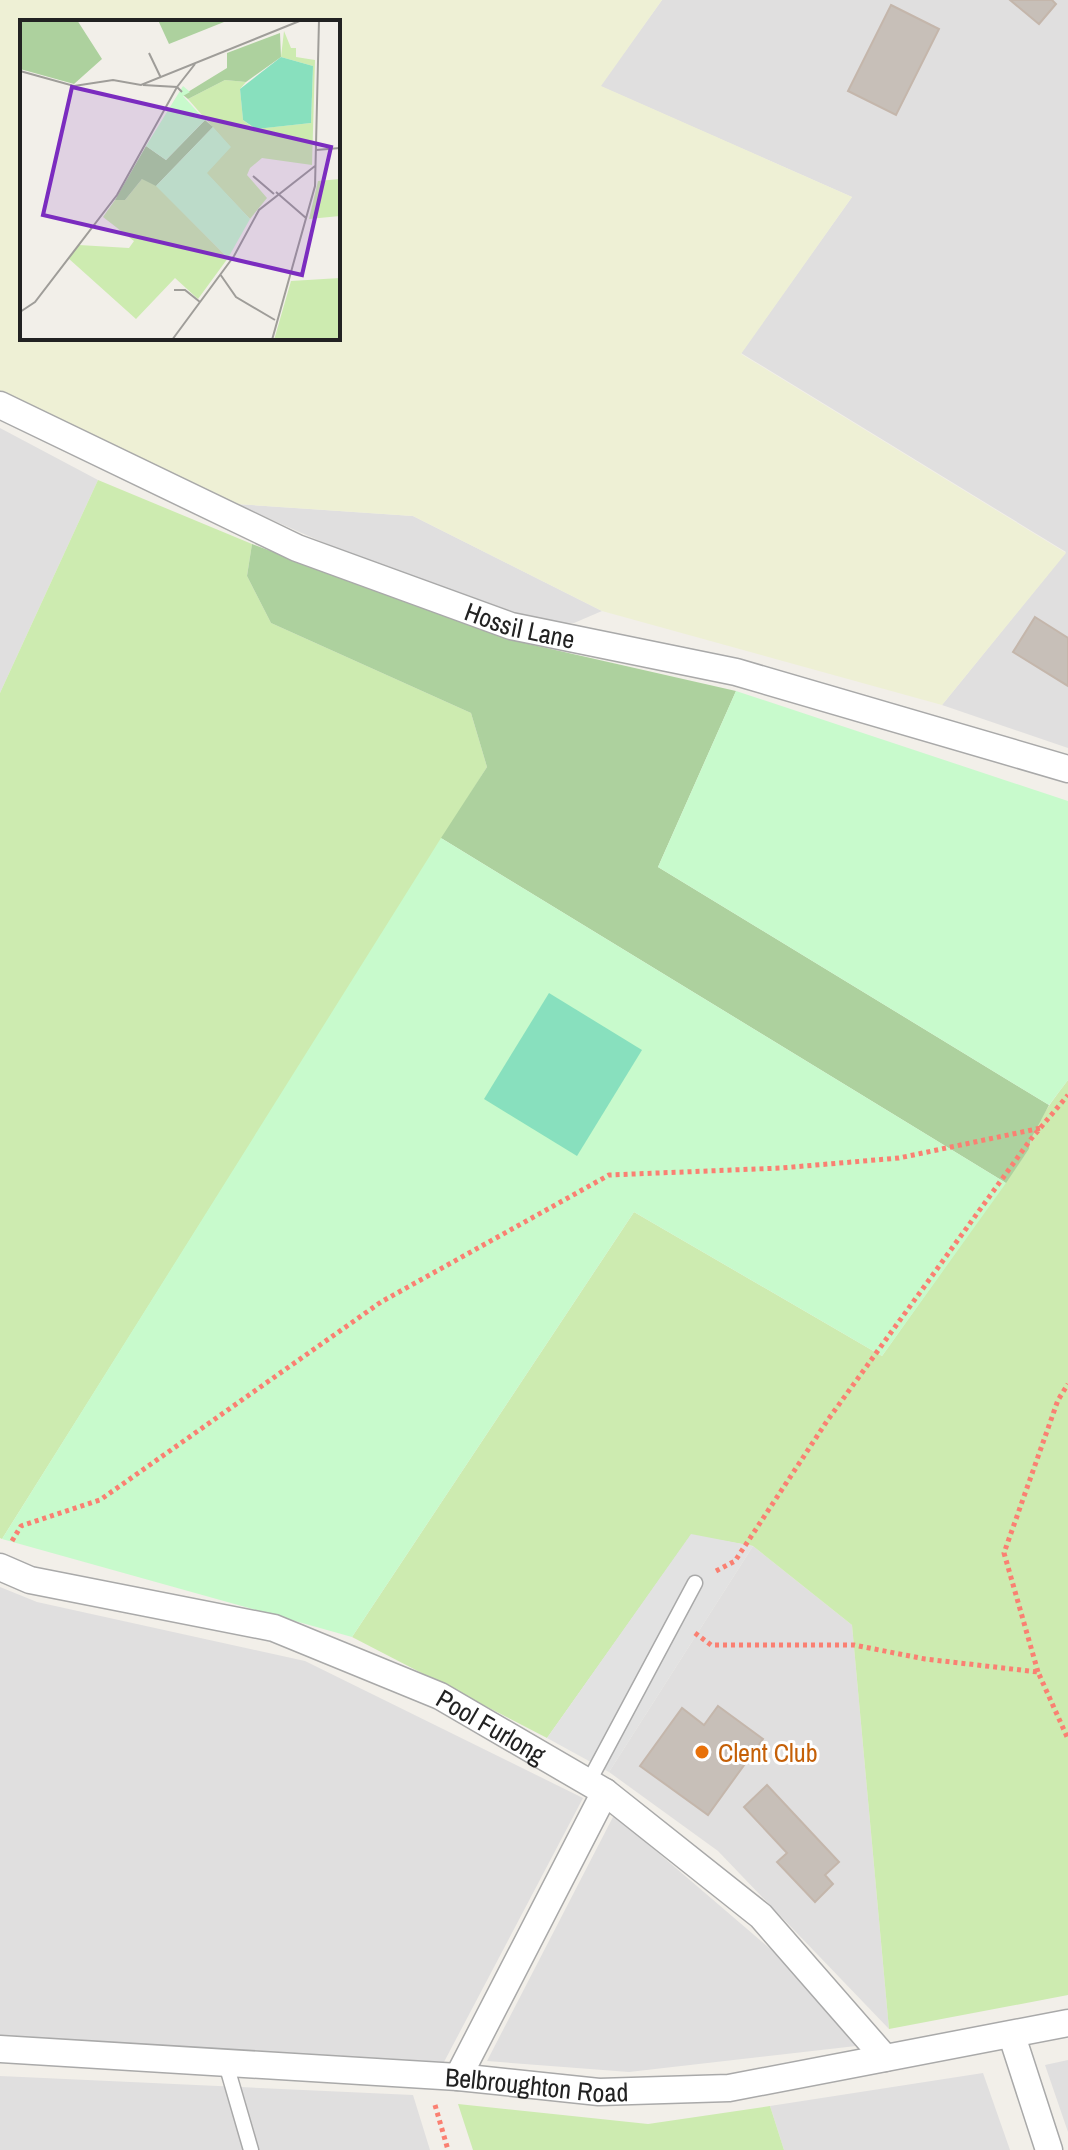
<svg xmlns="http://www.w3.org/2000/svg" width="1068" height="2150" font-family="'Archivo Narrow',sans-serif">
	<rect width="100%" height="100%" fill="#f2efe9"/>
	<path fill="#e0dfdf" d="M662,0H1068V748L942,705L1066,552L741,353L852,197L600,86Z
		M0,428L98,480L0,693Z
		M236,504L413,516L602,611L574,623L536,622L420,585Z
		M753,1546L852,1625L889,2029L718,1851L609,1772Z
		M0,1587L37,1602L305,1661L583,1798L444,2062L0,2036Z
		M614,1815L775,1953L856,2046L629,2072L487,2061Z
		M1068,2060V2132L1045,2065Z
		M983,2073L1010,2150H784L770,2106Z
		M0,2076L413,2095L430,2150H0Z"/>
	<path fill="#eef0d5" fill-rule="evenodd" d="M0,0H662L601,86L852,197L741,354L1066,553L942,705L602,611L413,516L236,504L0,392ZM22,22H338V338H22Z"/>
	<path fill="#cdebb0" d="M98,480L252,544L247,576L271,623L471,713L487,767L2,1539L0,1538V693Z
		M1068,1080V1995L889,2029L852,1625L753,1546L691,1535L547,1738L352,1637L634,1212L882,1356L1029,1149C1034,1124 1052,1101 1068,1080Z
		M458,2104L648,2124L770,2106L784,2150H473Z"/>
	<path fill="#add19e" d="M252,544L507,639L736,691L658,867L1049,1105L1031,1139L1029,1149L1006,1183L441,838L487,767L471,713L271,623L247,576Z"/>
	<path fill="#c8facc" d="M736,691L1068,801V1080L1049,1105L658,867Z
		M441,838L1006,1183L882,1356L634,1212L352,1637L2,1539Z"/>
	<path fill="#88e0be" d="M549,993L642,1050L577,1156L484,1099Z"/>
	<path fill="#e2e2e2" d="M691,1534L753,1546L609,1772L547,1738Z"/>
	<path fill="#c7bfb8" stroke="#c4b6ab" stroke-width="2" d="M1010,0H1052L1056,4L1039,24Z
		M891,5L939,29L896,115L848,91Z
		M1035,617L1068,638V686L1013,652Z
		M718,1706L763,1739L708,1815L640,1766L682,1708L704,1725Z
		M767,1785L839,1862L825,1875L833,1884L815,1902L777,1862L787,1853L744,1807Z"/>
	<g fill="none" stroke-linecap="round" stroke-linejoin="round">
		<defs>
			<path id="lane" d="M588,1783L695,1583
				M226,2064L251,2150"/>
			<g id="street">
				<path id="s1" d="M0,405L297,548L511,626L736,672L1068,769"/>
				<path id="s2" d="M0,1567L30,1580L274,1628L440,1696L605,1792L761,1916L885,2058"/>
				<path d="M1012,2036L1049,2150"/>
				<path id="s3" d="M0,2049L458,2077L599,2092L729,2088L1068,2023"/>
				<path d="M458,2077L605,1792"/>
			</g>
		</defs>
		<use href="#lane" stroke="#a9a9a9" stroke-width="17"/>
		<use href="#street" stroke="#a9a9a9" stroke-width="29"/>
		<path stroke="#fa8072" stroke-width="5" stroke-dasharray="4 4" stroke-linecap="butt" d="M12,1541L21,1526L100,1500L381,1302L609,1175L781,1168L899,1158L1041,1128
			M716,1571L735,1561L827,1421L1031,1139L1068,1095
			M695,1633L711,1645H854L925,1659L1038,1672L1068,1739
			M1038,1672L1004,1553L1058,1400L1068,1384
			M435,2105L448,2150"/>
		<use href="#lane" stroke="#fff" stroke-width="14"/>
		<use href="#street" stroke="#fff" stroke-width="26"/>
	</g>
	<circle fill="#e8710a" stroke="#fff" stroke-width="3" cx="702" cy="1752" r="8"/>
	<g text-anchor="middle" dominant-baseline="central" stroke-width="6" stroke-linejoin="round" paint-order="stroke">
		<g font-size="26" fill="#222" stroke="#fff">
			<text stroke="none"><textPath href="#s1" startOffset="566">Hossil Lane</textPath></text>
			<text stroke="none"><textPath href="#s2" startOffset="520">Pool Furlong</textPath></text>
			<text stroke="none"><textPath href="#s3" startOffset="538">Belbroughton Road</textPath></text>
		</g>
		<g font-size="26" fill="#c56008" stroke="#fff" text-anchor="start">
			<text x="718" y="1752">Clent Club</text>
		</g>
	</g>
	<g transform="translate(20 20)">
		<rect width="320" height="320" fill="#f2efe9"/>
		<path d="M264,11L271,28H276V37L295,40L292,145L242,138L230,148L227,155L247,178L230,199L186,153L210,127L168,79L205,60L226,62L220,69L223,100L235,109L291,103L293,46L261,37ZM129,158L208,238L178,279L155,258L116,299L48,238L59,225L109,228L114,221L83,197L95,180H105L122,159ZM320,159V196L289,199L298,161ZM320,258V320H254L271,261Z" fill="#cdebb0"/>
		<path d="M0,0H57L82,39L54,64L0,49ZM138,0H209L149,24ZM260,13L261,37L226,62L205,60L168,79L163,75L207,48V33ZM185,100L193,107L136,166L122,159L105,180H95L126,126L146,140Z" fill="#add19e"/>
		<path d="M163,66L170,72L163,76L185,100L146,140L126,126ZM193,107L211,127L187,153L230,199L208,238L136,166Z" fill="#c8facc"/>
		<path d="M261,37L293,46L291,103L236,109L223,100L220,69Z" fill="#88e0be"/>
		<path fill="none" stroke="#9f9d99" stroke-width="2" d="M129,33L141,58M0,51L54,66L93,60L121,65L282,0M123,65L157,67L162,72M296,130L320,128M233,156L254,174M256,172L286,198M200,254L216,277L255,300M154,270H165L180,282M0,292L15,282L97,175L157,67L175,44M152,320L214,236L239,190L295,146M252,320L295,166L299,0"/>
		<path fill="#7b2cbf" fill-opacity="0.15" stroke="#7b2cbf" stroke-width="4" d="M52,67L311,127L282,255L23,195Z"/>
		<rect width="320" height="320" fill="none" stroke="#222" stroke-width="4"/>
	</g>
</svg>
